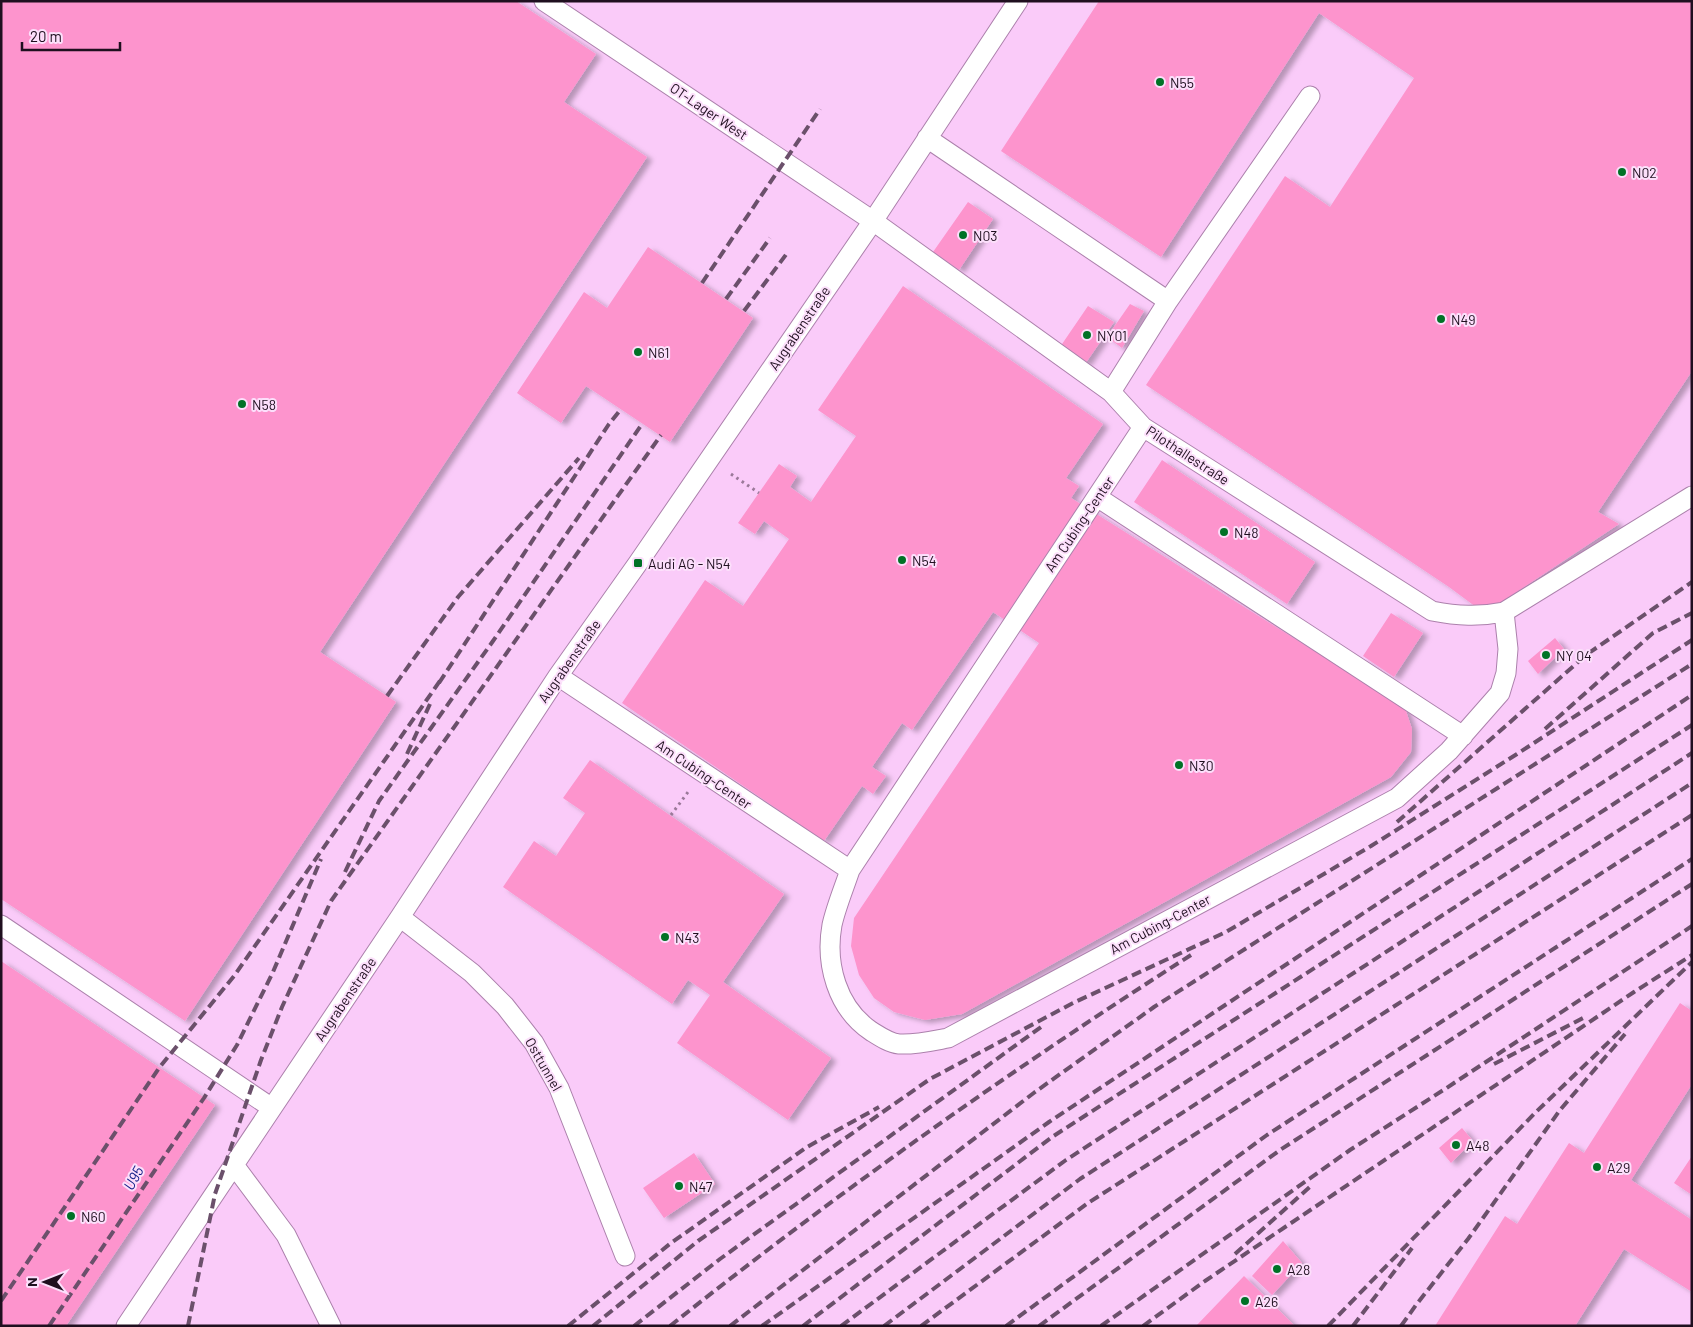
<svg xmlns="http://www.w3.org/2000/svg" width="1693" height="1327" font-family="Barlow,sans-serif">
	<defs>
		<filter id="shadow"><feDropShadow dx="5.5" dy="3" stdDeviation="2.5" flood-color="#0004"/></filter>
	</defs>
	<rect width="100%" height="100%" fill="#facbf9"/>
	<path fill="#fd94cd" filter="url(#shadow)" d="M1,1H516L596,54L564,102L647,157L320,652L396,702L185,1021L1,899Z
		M1099,1H1692V371L1598,512L1619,524L1494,607H1476L1449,587L1146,385L1285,176L1330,207L1414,78L1319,13L1161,257L1001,151Z
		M968,202L993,219L959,270L933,252Z
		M648,247L753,318L670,442L586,386L561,423L517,393L584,292L607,308Z
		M903,286L1103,424L1066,478L1079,486L1071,498L1405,708L1412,729L1411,752L1391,777L962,1014L925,1020L894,1012L874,998L859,975L851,946L854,918L1039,643L993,612L912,730L902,723L872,767L886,776L873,794L862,786L824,841L622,703L705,580L743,606L789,539L764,521L755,534L738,523L779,464L797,476L790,487L811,502L856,436L818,410Z
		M1130,304L1144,311L1122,348L1107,337Z
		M1088,306L1114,322L1085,364L1060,347Z
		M1162,460L1315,562L1287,604L1134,502Z
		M1391,613L1423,633L1394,677L1363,656Z
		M1555,638L1564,649L1538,674L1528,661Z
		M590,760L784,894L723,982L831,1058L788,1120L677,1043L710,995L688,980L672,1004L503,887L534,841L556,856L585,813L563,798Z
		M1,961L215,1105L66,1326H1Z
		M1680,1003L1692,1011V1084L1631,1180L1692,1220V1292L1624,1249L1575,1326H1435L1505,1216L1517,1224L1569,1143L1584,1153Z
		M1462,1128L1473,1141L1451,1163L1439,1148Z
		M694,1153L715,1184L664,1218L643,1188Z
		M1692,1156V1195L1674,1183Z
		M1283,1241L1302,1263L1272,1295L1252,1276Z
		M1244,1276L1295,1326H1196Z"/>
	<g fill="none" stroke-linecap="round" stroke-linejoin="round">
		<defs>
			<path id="lane" d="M544,1L873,221L1111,392L1143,427L1432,611C1458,616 1479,617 1504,612L1692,496
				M927,138L1168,301
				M1111,392L1168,301L1310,96
				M1097,497L1463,736
				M558,676L850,870C844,888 836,907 832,925C825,964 837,1008 871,1031C879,1036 889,1043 899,1044C915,1045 932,1041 948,1038L1397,798L1449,751L1500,693L1506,673L1508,649L1504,612
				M850,870L1143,427
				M400,917L472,973L505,1006L534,1043L559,1088L625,1256
				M1,925L272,1108
				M234,1165L286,1235L331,1326
				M126,1326L400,917L558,676L638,563L873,221L1018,1"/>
		</defs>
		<use href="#lane" stroke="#ac81ac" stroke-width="21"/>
		<path stroke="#9b799a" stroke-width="3" stroke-dasharray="2.5 4" stroke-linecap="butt" d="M731,474L759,493
			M671,815L688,792"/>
		<use href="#lane" stroke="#fff" stroke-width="19"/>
		<path stroke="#6b506b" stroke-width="4" stroke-dasharray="10 5" stroke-linecap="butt" d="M702,283L820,109
			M726,299L770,238
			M744,311L788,252
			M439,683L609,424L621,409
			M387,696L458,597L579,458
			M1545,729L1653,633L1692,613
			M407,754L430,704
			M1397,822L1586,655L1692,582
			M345,872L379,801L493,641L642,424
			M1494,1064L1587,1016
			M1235,1254L1313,1184
			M1,1301L159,1068L234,976L442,678
			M49,1326L204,1098L237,1045L273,972L321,859
			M188,1326L215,1194L261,1060L282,1007L331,901L661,435
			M568,1326L671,1243L807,1147L879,1107
			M593,1326L698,1241L930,1079L1073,1003L1226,932L1371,846L1517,754L1692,640
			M634,1326L720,1259L1041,1027
			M670,1326C837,1193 1011,1070 1191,955
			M730,1326L1035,1092L1154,1007L1692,664
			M762,1326L1049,1122L1692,695
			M803,1326L1052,1137L1692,725
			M841,1326L1066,1160L1692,753
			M884,1326L1080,1179L1692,783
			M921,1326L1088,1203L1692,815
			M1006,1326L1267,1135L1692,859
			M1039,1326L1280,1150L1692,884
			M1101,1326L1350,1150L1445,1089L1692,926
			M1143,1326L1205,1281L1634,992L1692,955
			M1328,1326L1535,1113L1692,962
			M1353,1326L1412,1248
			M1401,1326L1416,1305L1468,1239L1560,1110L1625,1034"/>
	</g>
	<g fill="#007226" stroke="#fcdffb" stroke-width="2">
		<circle cx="1160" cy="82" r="5"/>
		<circle cx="1622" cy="172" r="5"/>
		<circle cx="963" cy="235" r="5"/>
		<circle cx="1441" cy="319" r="5"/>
		<circle cx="1087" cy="335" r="5"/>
		<circle cx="638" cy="352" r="5"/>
		<circle cx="242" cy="404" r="5"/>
		<circle cx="1224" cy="532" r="5"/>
		<circle cx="902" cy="560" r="5"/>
		<rect x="633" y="558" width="10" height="10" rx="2.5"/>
		<circle cx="1546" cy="655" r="5"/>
		<circle cx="1179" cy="765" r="5"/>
		<circle cx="665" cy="937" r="5"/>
		<circle cx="1456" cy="1145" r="5"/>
		<circle cx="1597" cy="1167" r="5"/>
		<circle cx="679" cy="1186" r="5"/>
		<circle cx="71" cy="1216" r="5"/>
		<circle cx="1277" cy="1269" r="5"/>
		<circle cx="1245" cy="1301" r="5"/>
	</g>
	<g text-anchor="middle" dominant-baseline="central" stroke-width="4" stroke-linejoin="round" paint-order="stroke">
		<g font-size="14" fill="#1f0f1f" stroke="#fcdffb" text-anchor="start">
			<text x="1170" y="82">N55</text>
			<text x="1632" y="172">N02</text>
			<text x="973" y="235">N03</text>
			<text x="1451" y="319">N49</text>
			<text x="1097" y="335">NY01</text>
			<text x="648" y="352">N61</text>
			<text x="252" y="404">N58</text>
			<text x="1234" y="532">N48</text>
			<text x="912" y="560">N54</text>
			<text x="648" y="563">Audi AG - N54</text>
			<text x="1556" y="655">NY 04</text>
			<text x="1189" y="765">N30</text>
			<text x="675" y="937">N43</text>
			<text x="1466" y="1145">A48</text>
			<text x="1607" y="1167">A29</text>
			<text x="689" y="1186">N47</text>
			<text x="81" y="1216">N60</text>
			<text x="1287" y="1269">A28</text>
			<text x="1255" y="1301">A26</text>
		</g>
		<g font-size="14" fill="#1f0f1f" stroke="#fcdffb">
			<text transform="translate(709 111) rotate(34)">OT-Lager West</text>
			<text transform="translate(799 328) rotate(-56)">Augrabenstraße</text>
			<text transform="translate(1188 455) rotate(33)">Pilothallestraße</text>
			<text transform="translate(1079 524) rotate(-56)">Am Cubing-Center</text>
			<text transform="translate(569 661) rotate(-55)">Augrabenstraße</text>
			<text transform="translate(704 774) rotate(34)">Am Cubing-Center</text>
			<text transform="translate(1160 924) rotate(-28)">Am Cubing-Center</text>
			<text transform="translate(345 999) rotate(-56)">Augrabenstraße</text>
			<text transform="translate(544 1064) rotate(60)">Osttunnel</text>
		</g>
		<g font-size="15" font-style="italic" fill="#0e1d87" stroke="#fcdffb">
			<text transform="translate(133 1178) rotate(-61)">U95</text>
		</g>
	</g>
	<rect width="1693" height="1327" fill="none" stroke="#1f0f1f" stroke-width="5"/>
	<g transform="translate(45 1282) rotate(270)" stroke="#fcdffb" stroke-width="4" paint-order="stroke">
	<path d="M0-4L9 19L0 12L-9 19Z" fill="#1f0f1f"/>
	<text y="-8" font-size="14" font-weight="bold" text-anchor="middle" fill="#1f0f1f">N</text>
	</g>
	<path d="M22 42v8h98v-8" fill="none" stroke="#1f0f1f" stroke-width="2.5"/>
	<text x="30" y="42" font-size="15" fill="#1f0f1f" stroke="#fcdffb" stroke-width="4" paint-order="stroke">20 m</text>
</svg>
